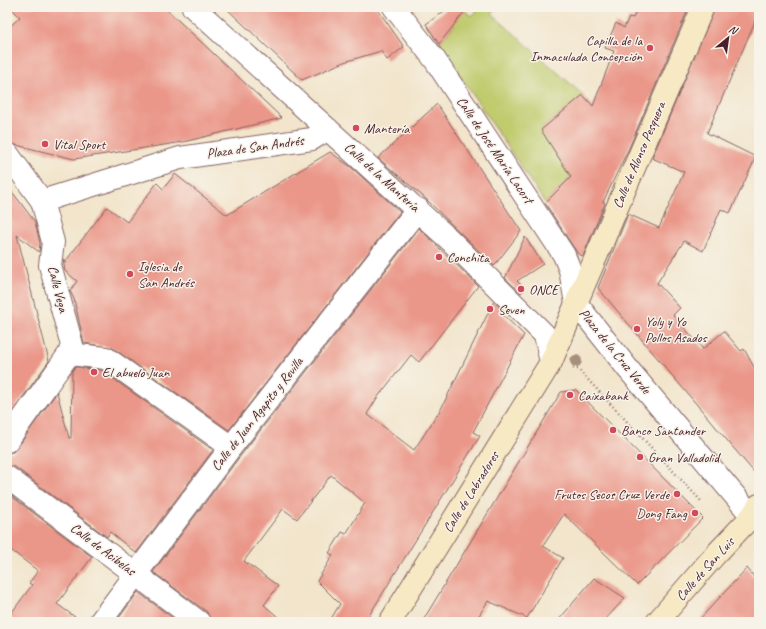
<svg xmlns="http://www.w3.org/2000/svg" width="766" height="629" font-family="Caveat,sans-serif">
	<rect width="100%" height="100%" fill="#f7f3e8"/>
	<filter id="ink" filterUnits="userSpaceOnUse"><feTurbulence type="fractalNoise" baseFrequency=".025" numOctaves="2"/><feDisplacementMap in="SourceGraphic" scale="8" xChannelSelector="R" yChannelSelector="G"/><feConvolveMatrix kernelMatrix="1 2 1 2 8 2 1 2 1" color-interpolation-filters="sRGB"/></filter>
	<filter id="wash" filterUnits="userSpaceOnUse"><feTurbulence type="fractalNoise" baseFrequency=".012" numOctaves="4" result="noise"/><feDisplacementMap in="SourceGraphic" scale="16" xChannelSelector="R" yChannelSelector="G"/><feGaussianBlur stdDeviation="0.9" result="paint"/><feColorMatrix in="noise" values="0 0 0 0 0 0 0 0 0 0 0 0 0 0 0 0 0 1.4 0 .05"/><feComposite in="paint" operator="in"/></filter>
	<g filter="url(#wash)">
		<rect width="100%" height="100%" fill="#f2e5cc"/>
		<path fill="#bfcb6d" stroke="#84754c" d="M448,7H460L472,16L480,7H496L492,14L583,95L541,130L571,177L545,203L439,44L455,24L445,11Z"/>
		<g id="blocks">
			<path fill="#ea9688" d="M10,7H164L282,118L183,142L74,159L16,145L7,141V29L20,17Z
				M225,7H376L404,47L387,60L381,51L344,62L302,80Z
				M450,7H468L439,44L426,24Z
				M638,7H689L629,148L603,202L605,203L583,256L578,254L545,203L571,177L541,130L583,95L593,106L614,51L605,48L616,23L624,28L629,17L633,18Z
				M715,7H759V12L707,133L756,157L730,213L721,209L703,251L684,241L657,283L680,308L673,315L703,349L724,331L741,351L744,349L759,376V478L598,288L628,214L659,228L684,172L652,158Z
				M437,104L521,231L494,266L426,199L378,158Z
				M330,152L351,167L400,212L229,430L113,348L84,343L74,299L70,291L77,281L65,271L63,259L65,262L107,207L127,222L157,183L163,189L175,174L227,215Z
				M7,185L35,222L40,243L39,252L17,235L49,361L7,419Z
				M419,228L478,286L419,362L411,355L377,398L367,414L414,450L441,409L494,301L502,310L500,312L524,335L473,432L480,436L365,622H329L340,604L317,581L333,555L329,553L342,532L346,534L365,503L331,475L297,519L283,509L244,561L278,586L264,605L284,622H211L207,612L153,572L241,455Z
				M525,237L543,264L517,281L525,289L521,293L505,278Z
				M75,367L101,370L213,450L136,553L110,532L107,537L15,467L7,465V453L13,452L17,448L57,392L69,438H71L72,371Z
				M576,390L703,518L637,585L564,514L543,546L563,558L527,618L488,601L475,622H422L561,392Z
				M7,493L92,557L57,604L82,622H7V619L32,585L29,583L38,571L7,547Z
				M747,568L759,583V622H697Z
				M594,578L625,598L603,622H557Z
				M138,592L178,622H116Z"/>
		</g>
	</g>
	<g filter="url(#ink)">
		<use href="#blocks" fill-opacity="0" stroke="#856463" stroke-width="1"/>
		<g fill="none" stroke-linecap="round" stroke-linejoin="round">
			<defs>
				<path id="street" d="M193,7L450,240L545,335L551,362
					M394,7L435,60L564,255L570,270L576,303L628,369L752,516
					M7,153L42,201L53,242L50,265L72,345L69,354L7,441
					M42,201L180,158L312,139L328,129
					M69,354L106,358L231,447
					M7,477L199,622
					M100,622L231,447L418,209"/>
				<path id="secondary" d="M390,622L551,362L703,7
					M657,622L715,555L752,516L759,505"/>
			</defs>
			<use href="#street" stroke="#856463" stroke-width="24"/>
			<use href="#secondary" stroke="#856463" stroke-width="24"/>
			<path stroke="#856463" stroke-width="2.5" stroke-dasharray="1 3" stroke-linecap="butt" d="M573,368L578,369L701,501"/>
			<use href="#street" stroke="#fff" stroke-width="22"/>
			<use href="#secondary" stroke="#f6e9c3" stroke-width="22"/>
		</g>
		<circle fill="#a6907d" cx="576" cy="361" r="6"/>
	</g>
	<g fill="#d1495b" stroke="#f7f3e8" stroke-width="1.5">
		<circle cx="650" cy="48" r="4"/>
		<circle cx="356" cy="128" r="4"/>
		<circle cx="45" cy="144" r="4"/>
		<circle cx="439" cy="257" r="4"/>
		<circle cx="130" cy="274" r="4"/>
		<circle cx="521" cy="289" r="4"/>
		<circle cx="490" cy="309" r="4"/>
		<circle cx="637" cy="329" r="4"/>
		<circle cx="94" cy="372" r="4"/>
		<circle cx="570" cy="395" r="4"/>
		<circle cx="613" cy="430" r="4"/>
		<circle cx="640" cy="457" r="4"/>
		<circle cx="677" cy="494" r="4"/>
		<circle cx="695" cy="513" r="4"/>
	</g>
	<g text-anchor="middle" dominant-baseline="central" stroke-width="3" stroke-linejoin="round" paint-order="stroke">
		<g font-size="14" fill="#4a1f2b" stroke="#f7f3e8" text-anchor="start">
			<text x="642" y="40" text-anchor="end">Capilla de la<tspan x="642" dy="16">Inmaculada Concepción</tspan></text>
			<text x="364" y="128">Mantería</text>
			<text x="53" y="144">Vital Sport</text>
			<text x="447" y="257">Conchita</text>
			<text x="138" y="266">Iglesia de<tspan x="138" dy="16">San Andrés</tspan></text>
			<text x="529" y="289">ONCE</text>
			<text x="498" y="309">Seven</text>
			<text x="645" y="321">Yoly y Yo<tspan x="645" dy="16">Pollos Asados</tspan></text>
			<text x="102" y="372">El abuelo Juan</text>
			<text x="578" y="395">Caixabank</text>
			<text x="621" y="430">Banco Santander</text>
			<text x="648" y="457">Gran Valladolid</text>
			<text x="669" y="494" text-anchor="end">Frutos Secos Cruz Verde</text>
			<text x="687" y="513" text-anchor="end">Dong Fang</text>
		</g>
		<g font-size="14" fill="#4a1f2b" stroke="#f7f3e8">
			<text transform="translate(255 147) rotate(-8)">Plaza de San Andrés</text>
			<text transform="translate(495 150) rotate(56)">Calle de José María Lacort</text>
			<text transform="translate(639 155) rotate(-67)">Calle de Alonso Pesquera</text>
			<text transform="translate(382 177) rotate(42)">Calle de la Mantería</text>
			<text transform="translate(58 289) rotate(76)">Calle Vega</text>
			<text transform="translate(615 351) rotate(51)">Plaza de la Cruz Verde</text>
			<text transform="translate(257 414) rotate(-52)">Calle de Juan Agapito y Revilla</text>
			<text transform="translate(471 492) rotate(-58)">Calle de Labradores</text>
			<text transform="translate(103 549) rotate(37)">Calle de Acibelas</text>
			<text transform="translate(705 569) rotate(-48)">Calle de San Luis</text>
		</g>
	</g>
	<rect width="766" height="629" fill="none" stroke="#f7f3e8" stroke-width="24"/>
	<g transform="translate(728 38) rotate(29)" stroke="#f7f3e8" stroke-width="3" paint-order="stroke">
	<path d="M0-3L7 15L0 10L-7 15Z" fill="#4a1f2b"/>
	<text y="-6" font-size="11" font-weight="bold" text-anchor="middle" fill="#4a1f2b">N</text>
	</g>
</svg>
